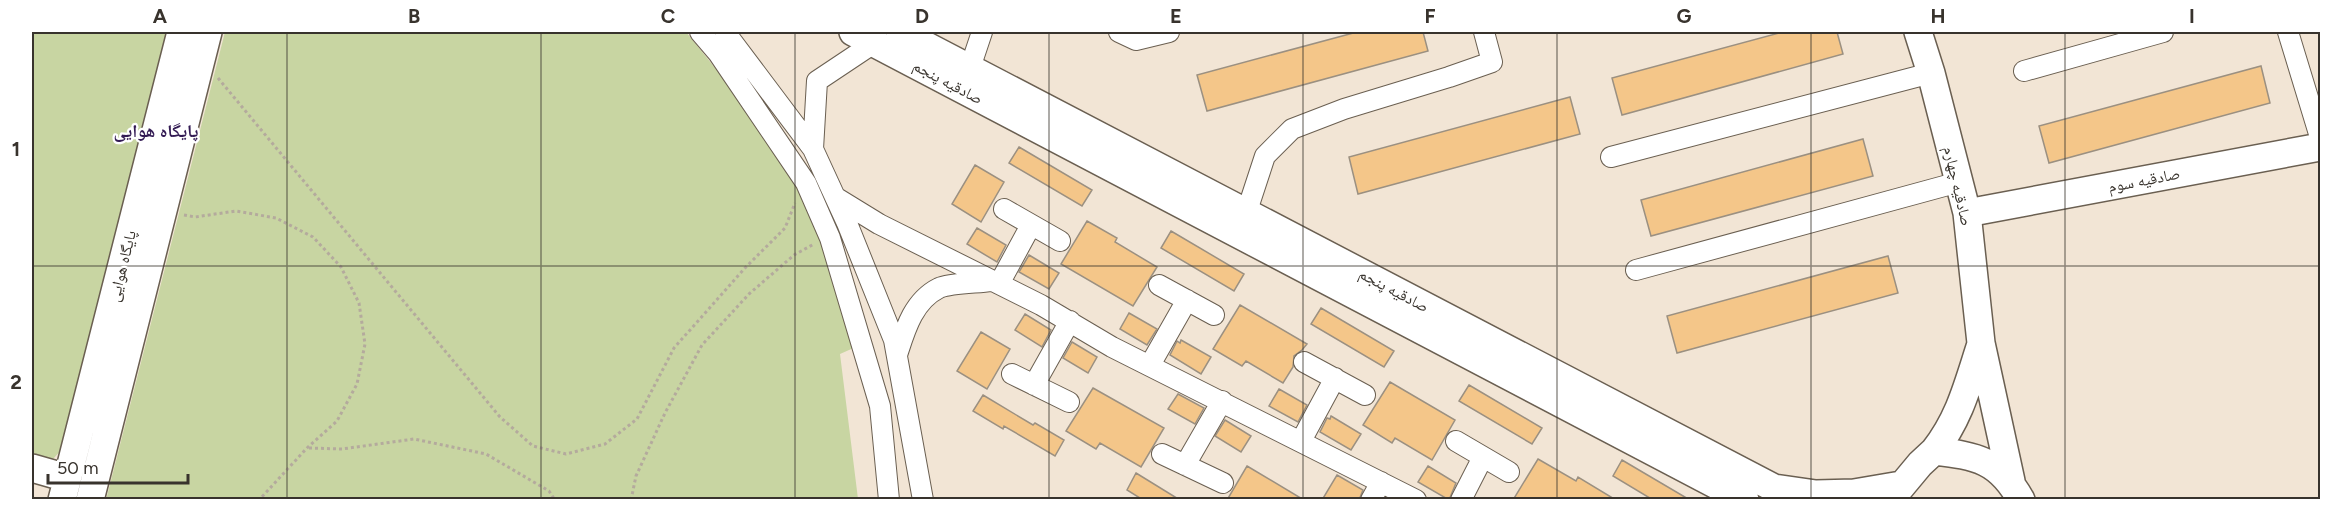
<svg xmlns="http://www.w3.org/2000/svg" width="2352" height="531" font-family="Figtree,'Noto Naskh Arabic',sans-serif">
	<rect width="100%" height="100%" fill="#f2e5d5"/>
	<path fill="#c8d5a2" d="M32,32H172L66,445L53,459L32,453Z
		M225,32H686L724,79L802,185L858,346L840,354L858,499L106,500Z"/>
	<path fill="#f4c689" stroke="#9b9081" stroke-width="1.5" d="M1357,32H1423L1428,51L1207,111L1197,75Z
		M1783,32H1837L1843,54L1622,115L1612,78Z
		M2261,66L2270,103L2049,163L2039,126Z
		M1570,97L1580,134L1358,194L1349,157Z
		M1863,139L1873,176L1651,236L1641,200Z
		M1019,147L1092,190L1082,206L1009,163Z
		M975,165L1004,182L981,222L952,204Z
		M1087,221L1117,238L1115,242L1157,267L1133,306L1061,264Z
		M977,228L1006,245L997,262L967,244Z
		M1171,231L1244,274L1234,291L1161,248Z
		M1029,255L1059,273L1049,289L1019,272Z
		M1888,256L1898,293L1677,353L1667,316Z
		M1240,305L1307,344L1302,350L1294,356L1293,367L1283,383L1246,361L1242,366L1213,349Z
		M1321,308L1394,351L1384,367L1311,324Z
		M1129,313L1157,329L1147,345L1120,329Z
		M1025,314L1051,330L1042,347L1015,330Z
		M981,332L1010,349L987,389L957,371Z
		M1181,340L1211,357L1201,374L1170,355L1177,341L1180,343Z
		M1072,342L1097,357L1088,373L1063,358Z
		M1390,382L1455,420L1432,460L1395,438L1392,443L1363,425Z
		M1469,385L1542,428L1532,444L1459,401Z
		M1093,388L1164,428L1141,467L1100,443L1096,449L1066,431Z
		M1279,389L1307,405L1298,422L1269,406Z
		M1178,394L1204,408L1195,424L1168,409Z
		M983,395L1033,425L1035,423L1064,440L1055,456L1004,426L1003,429L973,411Z
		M1331,416L1361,434L1351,450L1320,432L1327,418L1330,419Z
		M1225,420L1251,436L1241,452L1215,436Z
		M1538,459L1576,481L1578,477L1616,500H1513Z
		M1622,460L1690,500H1653L1613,476Z
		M1247,466L1304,500H1227Z
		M1428,466L1456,483L1449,500L1418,482Z
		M1136,473L1180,500H1143L1127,490Z
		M1337,475L1363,490L1359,500H1322Z"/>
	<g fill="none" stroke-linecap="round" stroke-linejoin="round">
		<defs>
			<path id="street" d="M700,32L718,53L806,183L830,238L880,406L889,500
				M725,32L813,149L847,223L894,340L923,500
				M1119,32L1136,40L1169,32
				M2288,32L2320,137
				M2024,71L2163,32
				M966,80L982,32
				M813,149L817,81L874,43
				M1611,157L1931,73
				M835,197L879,224L1041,305L1112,347L1416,500
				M1004,209L1060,241
				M1243,223L1265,156L1292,129L1344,109L1449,77L1492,62L1484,32
				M1636,270L1959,182
				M999,284L1031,225
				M1159,285L1214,315
				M897,355C905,330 913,301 939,288C950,283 977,283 991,281
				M1304,362L1365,395
				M1150,365L1187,300
				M1012,374L1069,402
				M1034,385L1070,321
				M1301,441L1335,378
				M1456,441L1509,472
				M1162,454L1223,483
				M1185,465L1222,401
				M1371,500L1381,482
				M1461,500L1483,457"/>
			<path id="secondary" d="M853,32L1745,500
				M900,32L1774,488L1816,494L1854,493L1901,485
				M1918,32L1931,73L1967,213L1981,343L2011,481
				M1967,213L2320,147
				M1934,451C1960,418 1968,384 1981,344
				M32,468L67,478
				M62,500L181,32
				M90,500L208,32
				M1890,500L1920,464L1934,451C1977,456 1999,460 2021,500"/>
		</defs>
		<use href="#street" stroke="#6a5f51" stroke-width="22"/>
		<use href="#secondary" stroke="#6a5f51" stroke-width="30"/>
		<path stroke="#b4aa9d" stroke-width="3" stroke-dasharray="3 3" stroke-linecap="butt" d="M218,78L500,417L533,446L566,454L605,444L637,419L674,348L745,268L785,228L795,203
			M184,215L195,217L236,211L276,218L313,237L341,267L359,303L365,344L357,384L337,421L307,448L259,500
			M309,448L342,449L414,439L486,454L549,491L555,500
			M631,500L636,476L665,413L702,345L749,294L794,255L814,244"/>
		<use href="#street" stroke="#fff" stroke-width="20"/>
		<use href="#secondary" stroke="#fff" stroke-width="27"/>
	</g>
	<path fill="none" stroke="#38332d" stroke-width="1.5" stroke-opacity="0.55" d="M287,32V500M541,32V500M795,32V500M1049,32V500M1303,32V500M1557,32V500M1811,32V500M2065,32V500M32,266H2320"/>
	<g text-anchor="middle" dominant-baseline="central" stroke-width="4.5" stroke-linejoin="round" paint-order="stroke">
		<g font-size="16" fill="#38332d" stroke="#fff">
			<text transform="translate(948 82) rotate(28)">صادقیه پنجم</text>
			<text transform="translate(2144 180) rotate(-11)">صادقیه سوم</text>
			<text transform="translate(1958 186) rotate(77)">صادقیه چهارم</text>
			<text transform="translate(122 266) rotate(-76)">پایگاه هوایی</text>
			<text transform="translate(1394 290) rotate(28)">صادقیه پنجم</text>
		</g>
		<g font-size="18" font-weight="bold" fill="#331b54" stroke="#fff">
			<text x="156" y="131">پایگاه هوایی</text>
		</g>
	</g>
	<rect width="2352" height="531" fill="none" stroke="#ffffff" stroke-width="66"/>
	<path d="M48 474v9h140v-9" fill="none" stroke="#38332d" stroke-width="3"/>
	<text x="57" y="474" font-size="18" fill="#38332d" stroke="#ffffff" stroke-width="4.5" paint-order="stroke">50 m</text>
	<rect x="33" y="33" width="2286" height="465" fill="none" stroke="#38332d" stroke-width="2"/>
	<g font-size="20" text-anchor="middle" font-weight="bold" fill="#38332d">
		<text x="160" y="23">A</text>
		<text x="414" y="23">B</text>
		<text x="668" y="23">C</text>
		<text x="922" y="23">D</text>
		<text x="1176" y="23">E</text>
		<text x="1430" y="23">F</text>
		<text x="1684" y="23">G</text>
		<text x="1938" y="23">H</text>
		<text x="2192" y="23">I</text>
		<text x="16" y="156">1</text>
		<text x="16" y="389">2</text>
	</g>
</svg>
